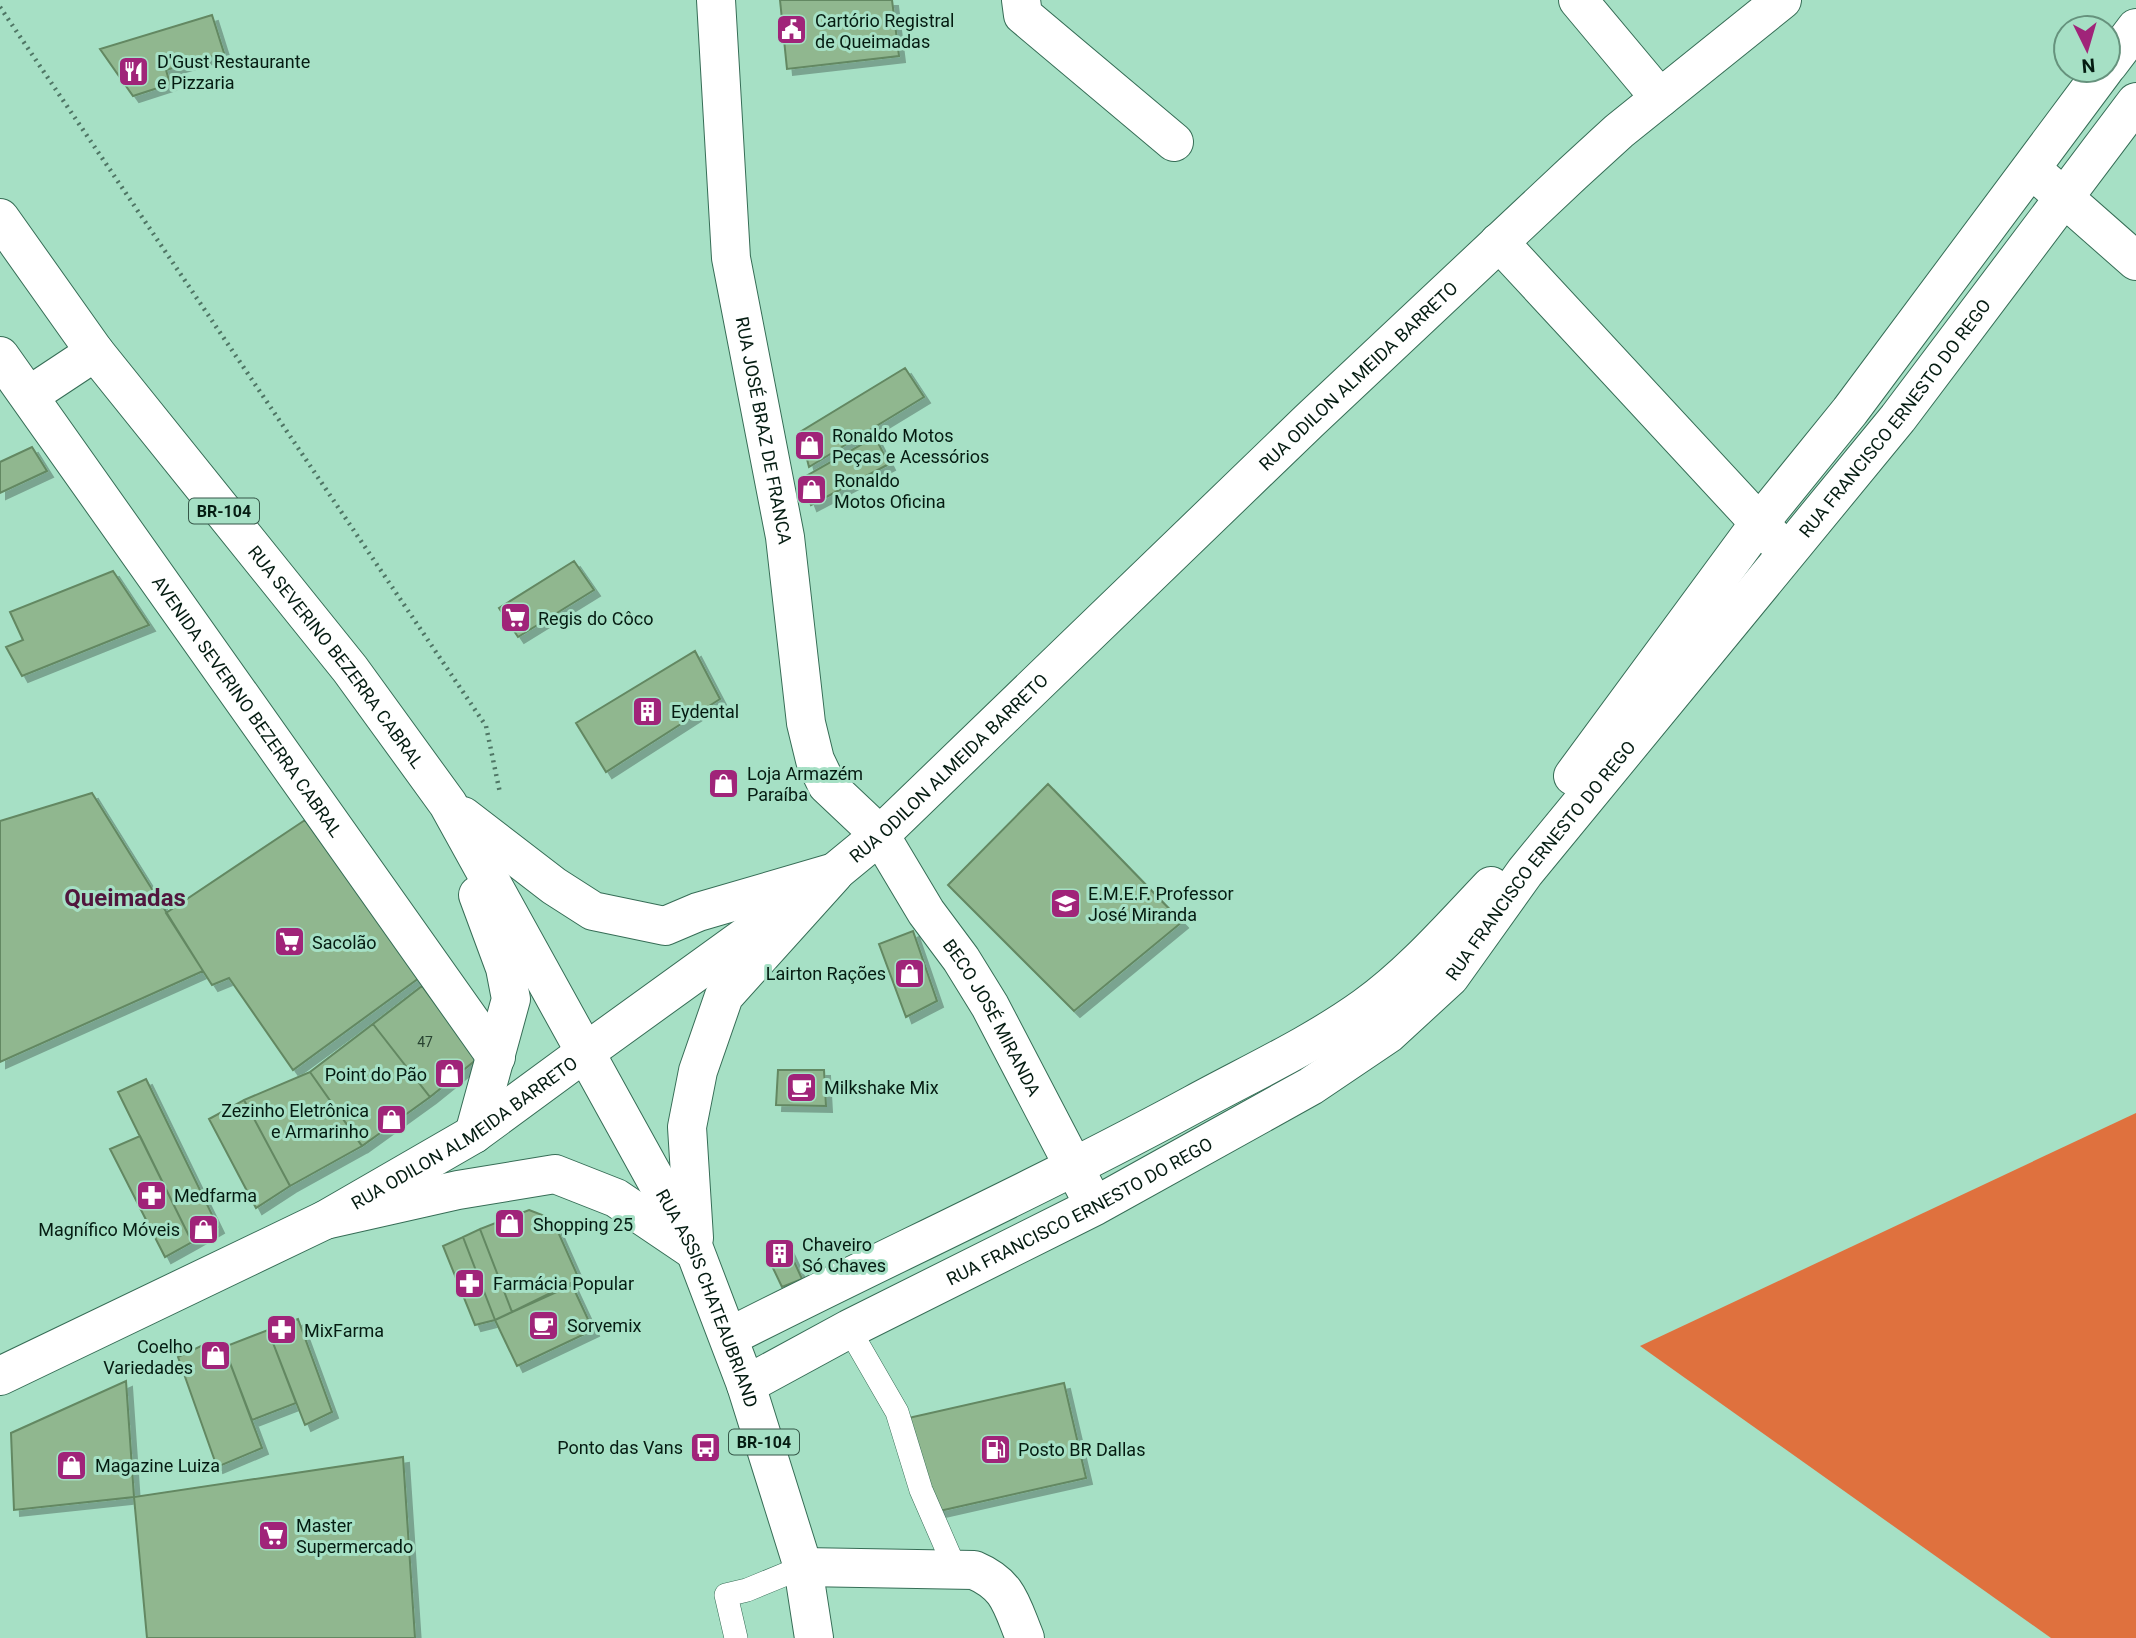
<svg xmlns="http://www.w3.org/2000/svg" width="2136" height="1638" font-family="Roboto,sans-serif">
	<defs>
		<filter id="shadow"><feDropShadow dx="6" dy="6" stdDeviation="0" flood-color="#0004"/></filter>
	</defs>
	<rect width="100%" height="100%" fill="#a6e0c5"/>
	<path fill="#df713e" d="M2136,1113V1638H2051L1640,1346Z"/>
	<path fill="#90b78f" stroke="#638862" stroke-width="2" filter="url(#shadow)" d="M780,0H892L899,56L787,69Z
		M212,15L224,53L166,70L170,84L133,96L100,49Z
		M905,368L924,397L809,467L800,432Z
		M875,437L889,464L811,505L801,479Z
		M32,447L47,471L0,493V462Z
		M574,561L594,590L518,637L499,608Z
		M113,571L149,625L22,676L6,647L23,640L10,612Z
		M695,651L720,699L606,772L576,723Z
		M1048,784L1182,922L1074,1011L948,885Z
		M92,793L203,971L0,1062V821Z
		M305,820L419,978L293,1070L229,978L212,985L166,913Z
		M913,931L937,1001L906,1017L879,944Z
		M422,986L477,1059L430,1097L373,1024Z
		M373,1024L430,1097L362,1146L310,1072Z
		M778,1070H824L826,1106L776,1105Z
		M310,1072L362,1146L290,1186L244,1100Z
		M146,1079L218,1227L192,1242L118,1092Z
		M244,1100L290,1186L256,1208L209,1119Z
		M140,1136L192,1242L165,1257L110,1149Z
		M529,1210L545,1216L555,1225L579,1279L512,1312L480,1229Z
		M480,1229L512,1312L495,1320L463,1237Z
		M463,1237L495,1320L475,1325L443,1246Z
		M785,1242L792,1257L772,1266L766,1251Z
		M792,1257L802,1279L782,1287L772,1266Z
		M572,1285L593,1330L517,1366L495,1320Z
		M298,1319L332,1412L305,1425L268,1330Z
		M268,1330L296,1403L252,1420L224,1347Z
		M203,1345L208,1355L224,1347L262,1448L217,1467L178,1357Z
		M126,1381L134,1497L14,1510L11,1433Z
		M1064,1383L1086,1478L926,1514L904,1419Z
		M403,1457L415,1638H147L134,1497Z"/>
	<g fill="none" stroke-linecap="round" stroke-linejoin="round">
		<defs>
			<path id="service" d="M849,1329L897,1412L921,1490L955,1568
				M736,1638L726,1595L747,1590L803,1567"/>
			<g id="minor">
				<path id="s1" d="M716,0L731,258L785,537L806,723L815,760L827,785L880,835L926,912L961,959L990,1006L1087,1192"/>
				<path d="M1021,0L1023,15L1174,142"/>
				<path d="M1578,0L1660,98"/>
				<path d="M2108,65L2136,28"/>
				<path d="M2044,180L2136,261"/>
				<path d="M1499,242L1776,541"/>
				<path id="s2" d="M0,356L496,1057"/>
				<path d="M30,395L95,352"/>
				<path d="M1573,776L1760,522L1850,411L2104,70"/>
				<path d="M729,1337C884,1258 1041,1187 1194,1104C1251,1073 1312,1045 1365,1007C1412,973 1451,928 1491,886"/>
				<path id="s3" d="M746,1385L849,1329L1095,1206L1311,1086L1388,1034L1450,977L1525,872L1898,418L2136,102"/>
				<path d="M803,1567L974,1570C1009,1585 1011,1604 1025,1638"/>
			</g>
			<g id="tertiary">
				<path id="s4" d="M0,1376L325,1220L474,1134L587,1051"/>
			</g>
			<g id="secondary">
				<path id="s5" d="M587,1051L835,872L880,835L1309,421L1572,174L1619,131L1782,0"/>
			</g>
			<g id="trunk">
				<path id="s6" d="M0,218L95,352L350,669L448,804L695,1251L746,1385L803,1567L814,1638"/>
				<path d="M463,816L554,886L593,911L665,926L698,912L835,872"/>
				<path d="M474,1134L511,999L505,968L478,895"/>
				<path d="M325,1220L458,1190L555,1174L616,1198L690,1248"/>
				<path d="M694,1238L687,1127L698,1071L724,996L834,874"/>
			</g>
		</defs>
		<use href="#service" stroke="#366d56" stroke-width="24"/>
		<use href="#minor" stroke="#366d56" stroke-width="40"/>
		<use href="#tertiary" stroke="#366d56" stroke-width="40"/>
		<use href="#secondary" stroke="#366d56" stroke-width="40"/>
		<use href="#trunk" stroke="#366d56" stroke-width="40"/>
		<path stroke="#4f7665" stroke-width="4.5" stroke-dasharray="2 5" stroke-linecap="butt" d="M0,7L486,726L500,793"/>
		<use href="#service" stroke="#fff" stroke-width="23"/>
		<use href="#minor" stroke="#fff" stroke-width="38"/>
		<use href="#tertiary" stroke="#fff" stroke-width="38"/>
		<use href="#secondary" stroke="#fff" stroke-width="38"/>
		<use href="#trunk" stroke="#fff" stroke-width="38"/>
	</g>
	<defs>
		<symbol id="civic-square" viewBox="-11 -11 22 22"><rect x="-9" y="-9" width="18" height="18" rx="4" fill="#a02479" stroke="#a6e0c5"/><path d="M-.6-6.5H3V-4.5H.6V-3L4-1V1h2V6H-6V1h2V-1L-.6-3ZM-1.2 2.5V6h2.4V2.5Z" fill="#fff"/></symbol>
		<symbol id="restaurant-square" viewBox="-11 -11 22 22"><rect x="-9" y="-9" width="18" height="18" rx="4" fill="#a02479" stroke="#a6e0c5"/><path d="M-5-6h1v4h1v-4h1v4h1v-4h1v5L-1.5 .5V6h-2V.5L-5-1ZM5-6V6H3V1.5H1.5Q1.5-4 5-6Z" fill="#fff"/></symbol>
		<symbol id="shop-square" viewBox="-11 -11 22 22"><rect x="-9" y="-9" width="18" height="18" rx="4" fill="#a02479" stroke="#a6e0c5"/><path d="M-5-2.5h2.3a2.7 3.5 0 0 1 5.4 0H5L5.5 6h-11ZM-1.5-2.5h3a1.5 2.3 0 0 0-3 0Z" fill="#fff"/></symbol>
		<symbol id="supermarket-square" viewBox="-11 -11 22 22"><rect x="-9" y="-9" width="18" height="18" rx="4" fill="#a02479" stroke="#a6e0c5"/><path d="M-6-5.5h2.5l.6 2H6L4.5 2H-2.5L-4.4-4H-6ZM-1.5 3.2a1.3 1.3 0 1 0 .1 0ZM3 3.2a1.3 1.3 0 1 0 .1 0Z" fill="#fff"/></symbol>
		<symbol id="building-square" viewBox="-11 -11 22 22"><rect x="-9" y="-9" width="18" height="18" rx="4" fill="#a02479" stroke="#a6e0c5"/><path d="M-4-6H4V6H1V3H-1V6H-4ZM-2.5-4.3h1.7v1.8h-1.7ZM.8-4.3h1.7v1.8H.8ZM-2.5-1h1.7V.8h-1.7ZM.8-1h1.7V.8H.8Z" fill="#fff"/></symbol>
		<symbol id="school-square" viewBox="-11 -11 22 22"><rect x="-9" y="-9" width="18" height="18" rx="4" fill="#a02479" stroke="#a6e0c5"/><path d="M0-5L7-2L0 1L-7-2ZM-4 1L0 2.5L4 1V4Q0 6-4 4Z" fill="#fff"/></symbol>
		<symbol id="cafe-square" viewBox="-11 -11 22 22"><rect x="-9" y="-9" width="18" height="18" rx="4" fill="#a02479" stroke="#a6e0c5"/><path d="M-5.5-4.5H6V0H3Q3 3.5 0 3.5H-2.5Q-5.5 3.5-5.5 0ZM3-3.2v2h1.7v-2ZM-6 4.5H4V6H-6Z" fill="#fff"/></symbol>
		<symbol id="pharmacy-square" viewBox="-11 -11 22 22"><rect x="-9" y="-9" width="18" height="18" rx="4" fill="#a02479" stroke="#a6e0c5"/><path d="M-2-6h4v4h4v4h-4v4h-4v-4h-4v-4h4Z" fill="#fff"/></symbol>
		<symbol id="bus-square" viewBox="-11 -11 22 22"><rect x="-9" y="-9" width="18" height="18" rx="4" fill="#a02479" stroke="#a6e0c5"/><path d="M-5-6H5V4H4V6H2V4H-2V6H-4V4H-5ZM-3.5-4V0h7V-4ZM-3.5 1.2v1.5H-2V1.2ZM2 1.2v1.5H3.5V1.2Z" fill="#fff"/></symbol>
		<symbol id="fuel-square" viewBox="-11 -11 22 22"><rect x="-9" y="-9" width="18" height="18" rx="4" fill="#a02479" stroke="#a6e0c5"/><path d="M-5.5-6h7V0h2V4h1.3V-2.5L3-4.5l.8-.8L6-3V5H2.5V1h-1V6h-7ZM-4.2-4.7v3.2H.2V-4.7Z" fill="#fff"/></symbol>
	</defs>
	<g fill-rule="evenodd">
		<use href="#civic-square" x="774" y="12" width="35" height="35"/>
		<use href="#restaurant-square" x="116" y="54" width="35" height="35"/>
		<use href="#shop-square" x="792" y="428" width="35" height="35"/>
		<use href="#shop-square" x="794" y="472" width="35" height="35"/>
		<use href="#supermarket-square" x="498" y="600" width="35" height="35"/>
		<use href="#building-square" x="630" y="694" width="35" height="35"/>
		<use href="#shop-square" x="706" y="766" width="35" height="35"/>
		<use href="#school-square" x="1048" y="886" width="35" height="35"/>
		<use href="#supermarket-square" x="272" y="924" width="35" height="35"/>
		<use href="#shop-square" x="892" y="956" width="35" height="35"/>
		<use href="#shop-square" x="432" y="1056" width="35" height="35"/>
		<use href="#cafe-square" x="784" y="1070" width="35" height="35"/>
		<use href="#shop-square" x="374" y="1102" width="35" height="35"/>
		<use href="#pharmacy-square" x="134" y="1178" width="35" height="35"/>
		<use href="#shop-square" x="492" y="1206" width="35" height="35"/>
		<use href="#shop-square" x="186" y="1212" width="35" height="35"/>
		<use href="#building-square" x="762" y="1236" width="35" height="35"/>
		<use href="#pharmacy-square" x="452" y="1266" width="35" height="35"/>
		<use href="#cafe-square" x="526" y="1308" width="35" height="35"/>
		<use href="#pharmacy-square" x="264" y="1312" width="35" height="35"/>
		<use href="#shop-square" x="198" y="1338" width="35" height="35"/>
		<use href="#bus-square" x="688" y="1430" width="35" height="35"/>
		<use href="#fuel-square" x="978" y="1432" width="35" height="35"/>
		<use href="#shop-square" x="54" y="1448" width="35" height="35"/>
		<use href="#supermarket-square" x="256" y="1518" width="35" height="35"/>
	</g>
	<g text-anchor="middle" dominant-baseline="central" stroke-width="6" stroke-linejoin="round" paint-order="stroke">
		<g font-size="14" fill="#284331">
			<text x="425" y="1042">47</text>
		</g>
		<g fill="#a6e0c5" stroke="#355748" stroke-width="2">
			<rect x="189" y="498.5" width="70" height="25" rx="5"/>
			<rect x="729" y="1429.5" width="70" height="25" rx="5"/>
		</g>
		<g font-size="16" font-weight="bold" fill="#051c12">
			<text x="224" y="511">BR-104</text>
			<text x="764" y="1442">BR-104</text>
		</g>
		<g font-size="18" fill="#051c12" stroke="#a6e0c5" text-anchor="start">
			<text x="815" y="20">Cartório Registral<tspan x="815" dy="21">de Queimadas</tspan></text>
			<text x="157" y="61">D'Gust Restaurante<tspan x="157" dy="21">e Pizzaria</tspan></text>
			<text x="832" y="435">Ronaldo Motos<tspan x="832" dy="21">Peças e Acessórios</tspan></text>
			<text x="834" y="480">Ronaldo<tspan x="834" dy="21">Motos Oficina</tspan></text>
			<text x="538" y="618">Regis do Côco</text>
			<text x="671" y="711">Eydental</text>
			<text x="747" y="773">Loja Armazém<tspan x="747" dy="21">Paraíba</tspan></text>
			<text x="1088" y="893">E.M.E.F. Professor<tspan x="1088" dy="21">José Miranda</tspan></text>
			<text x="312" y="942">Sacolão</text>
			<text x="886" y="973" text-anchor="end">Lairton Rações</text>
			<text x="427" y="1074" text-anchor="end">Point do Pão</text>
			<text x="824" y="1087">Milkshake Mix</text>
			<text x="369" y="1110" text-anchor="end">Zezinho Eletrônica<tspan x="369" dy="21">e Armarinho</tspan></text>
			<text x="174" y="1195">Medfarma</text>
			<text x="533" y="1224">Shopping 25</text>
			<text x="180" y="1229" text-anchor="end">Magnífico Móveis</text>
			<text x="802" y="1244">Chaveiro<tspan x="802" dy="21">Só Chaves</tspan></text>
			<text x="493" y="1283">Farmácia Popular</text>
			<text x="567" y="1325">Sorvemix</text>
			<text x="304" y="1330">MixFarma</text>
			<text x="193" y="1346" text-anchor="end">Coelho<tspan x="193" dy="21">Variedades</tspan></text>
			<text x="683" y="1447" text-anchor="end">Ponto das Vans</text>
			<text x="1018" y="1449">Posto BR Dallas</text>
			<text x="95" y="1465">Magazine Luiza</text>
			<text x="296" y="1525">Master<tspan x="296" dy="21">Supermercado</tspan></text>
		</g>
		<g font-size="18" fill="#051c12" stroke="#a6e0c5">
			<text stroke="none"><textPath href="#s5" startOffset="1027">RUA ODILON ALMEIDA BARRETO</textPath></text>
			<text stroke="none"><textPath href="#s3" startOffset="1531">RUA FRANCISCO ERNESTO DO REGO</textPath></text>
			<text stroke="none"><textPath href="#s1" startOffset="434">RUA JOSÉ BRAZ DE FRANCA</textPath></text>
			<text stroke="none"><textPath href="#s6" startOffset="553">RUA SEVERINO BEZERRA CABRAL</textPath></text>
			<text stroke="none"><textPath href="#s2" startOffset="429">AVENIDA SEVERINO BEZERRA CABRAL</textPath></text>
			<text stroke="none"><textPath href="#s5" startOffset="460">RUA ODILON ALMEIDA BARRETO</textPath></text>
			<text stroke="none"><textPath href="#s3" startOffset="964">RUA FRANCISCO ERNESTO DO REGO</textPath></text>
			<text stroke="none"><textPath href="#s1" startOffset="1083">BECO JOSÉ MIRANDA</textPath></text>
			<text stroke="none"><textPath href="#s4" startOffset="525">RUA ODILON ALMEIDA BARRETO</textPath></text>
			<text stroke="none"><textPath href="#s3" startOffset="376">RUA FRANCISCO ERNESTO DO REGO</textPath></text>
			<text stroke="none"><textPath href="#s6" startOffset="1297">RUA ASSIS CHATEAUBRIAND</textPath></text>
		</g>
		<g font-size="24" font-weight="bold" fill="#51163d" stroke="#a6e0c5">
			<text x="125" y="898">Queimadas</text>
		</g>
	</g>
	<g transform="translate(2087 49) rotate(175)"><circle r="33" fill="#a6e0c5" stroke="#66927d" stroke-width="2"/>
	<path d="M0-5L12 26L0 18L-12 26Z" fill="#a02479"/>
	<text y="-10" font-size="19" font-weight="bold" text-anchor="middle" fill="#051c12">N</text>
	</g>
</svg>
